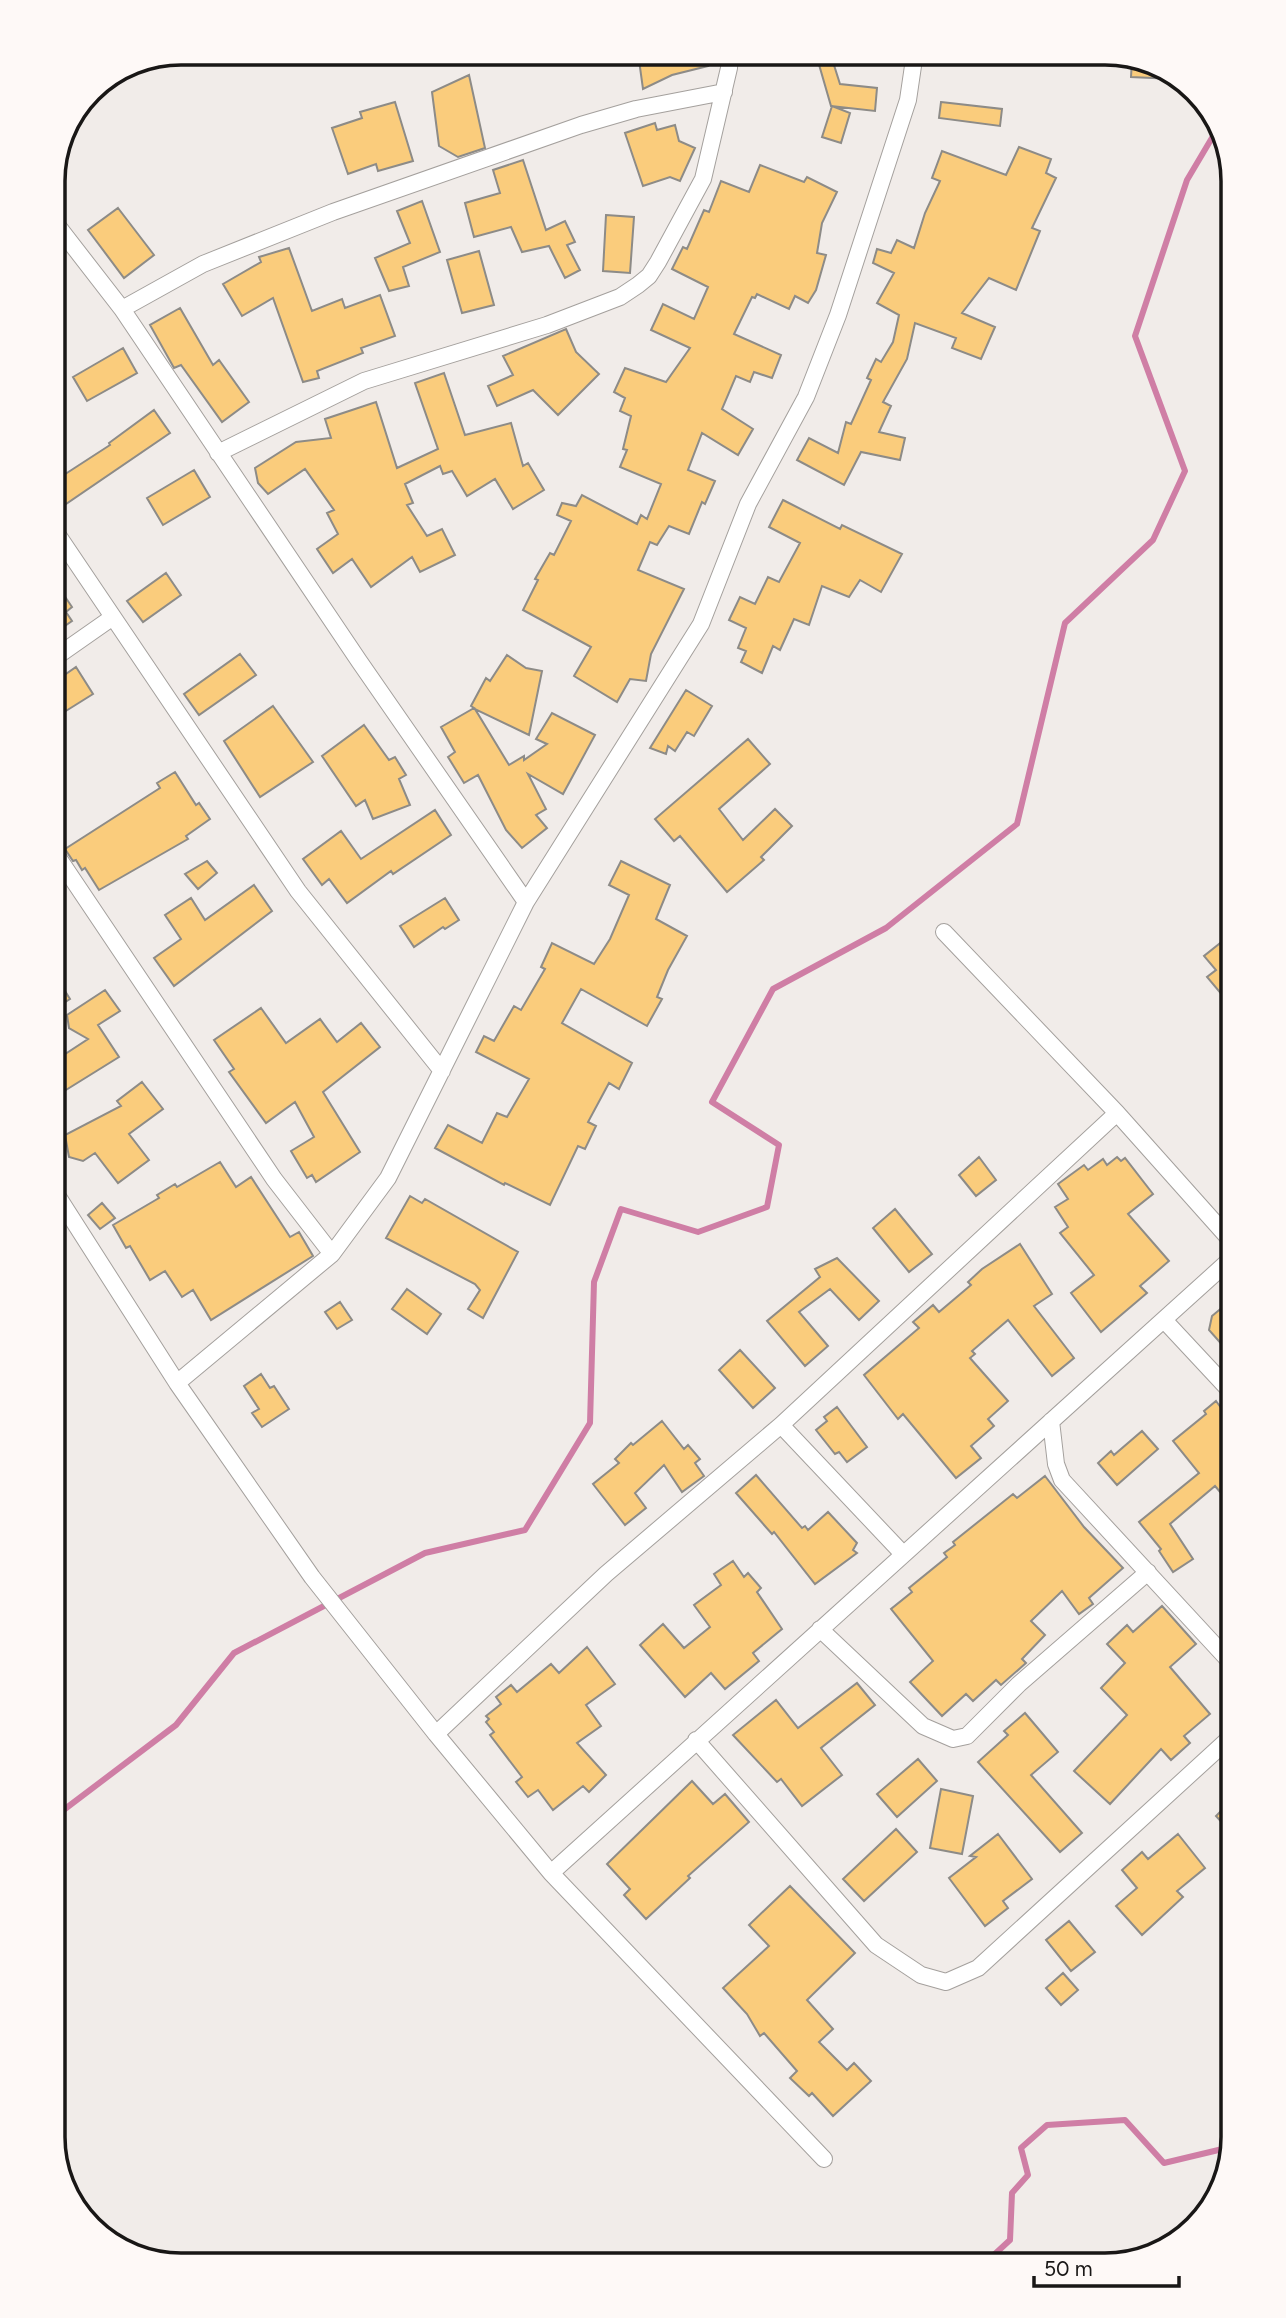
<svg xmlns="http://www.w3.org/2000/svg" width="1286" height="2318" font-family="Figtree,sans-serif">
	<rect width="100%" height="100%" fill="#f1ece9"/>
	<g fill="none" stroke-linecap="round" stroke-linejoin="round">
		<path stroke="#cf7ea5" stroke-width="6" d="M53,1818L176,1725L234,1653L425,1553L525,1530L590,1423L594,1282L621,1209L698,1232L767,1207L779,1145L712,1102L773,989L886,928L1017,824L1065,623L1153,540L1185,471L1135,336L1187,180L1219,126
			M983,2265L1010,2240L1012,2193L1028,2175L1021,2148L1047,2125L1125,2120L1164,2163L1231,2147"/>
	</g>
	<path fill="#facc7c" stroke="#8d8b87" stroke-width="2" d="M638,53H703L708,66L672,75L643,89Z
		M1132,59L1175,76L1174,79L1131,77Z
		M818,61L833,62L840,84L877,88L875,111L831,106Z
		M469,75L485,148L458,157L439,146L432,92Z
		M395,102L413,161L378,171L376,164L348,174L332,128L362,118L360,112Z
		M941,102L1002,109L1000,126L939,118Z
		M832,106L850,113L841,143L822,137Z
		M655,123L657,130L675,125L679,141L695,148L680,181L670,177L643,186L625,133Z
		M1019,147L1051,159L1046,173L1056,178L1032,228L1040,231L1016,290L989,278L962,313L995,327L981,359L952,348L956,338L915,323L907,359L883,402L891,406L879,432L905,438L900,460L861,452L844,485L797,460L809,438L838,453L846,422L851,424L871,380L867,378L876,359L881,362L893,342L899,315L877,303L894,273L873,263L877,249L891,253L897,240L914,248L925,213L940,181L932,178L942,151L1006,175Z
		M523,160L546,230L565,221L575,242L567,245L580,270L565,278L549,246L522,252L511,227L474,237L465,203L500,193L493,170Z
		M760,165L804,182L807,177L837,192L822,223L817,253L826,255L816,290L808,303L795,296L789,309L757,294L755,298L752,297L734,334L781,355L772,378L754,372L750,382L736,376L722,409L753,429L738,455L702,433L688,470L715,481L705,504L702,502L689,534L669,526L657,545L650,542L638,570L684,589L651,654L646,681L630,679L617,702L574,676L591,647L523,610L538,580L535,579L550,553L554,555L571,521L557,515L562,503L576,506L582,495L637,524L641,515L647,519L661,484L620,467L627,450L623,449L631,416L620,411L625,398L614,392L625,368L666,382L690,348L651,330L663,304L694,319L708,287L672,269L683,247L687,249L704,210L709,212L721,181L749,192Z
		M422,201L440,252L403,267L409,286L389,291L375,258L410,243L397,211Z
		M118,208L154,255L124,278L88,230Z
		M606,215L634,217L630,273L603,271Z
		M289,248L312,311L342,299L345,308L380,295L395,336L361,348L363,353L317,371L319,378L303,382L273,298L242,316L223,284L261,262L259,257Z
		M479,251L494,305L462,313L447,260Z
		M180,308L213,365L219,360L249,402L222,422L181,365L174,368L150,325Z
		M566,329L576,352L599,374L558,415L533,390L497,406L488,386L513,375L503,356Z
		M123,348L137,373L87,401L73,377Z
		M444,373L465,435L511,423L523,466L528,463L544,490L513,509L495,479L467,496L452,471L443,474L440,466L405,484L413,503L407,505L427,536L442,529L455,555L420,572L412,557L371,587L352,559L333,573L317,549L338,534L327,513L334,510L305,469L268,494L258,483L255,468L296,442L331,438L325,419L376,402L397,468L438,449L415,383Z
		M154,410L170,433L63,506L53,489V482L110,445L109,443Z
		M194,470L210,497L163,525L147,498Z
		M783,500L840,529L842,525L902,554L881,592L860,580L849,597L822,586L809,625L794,619L780,650L773,646L762,673L741,662L746,651L738,648L746,628L729,620L740,597L755,604L768,577L779,582L800,543L769,527Z
		M166,573L181,595L143,622L127,601Z
		M53,579L72,607L66,612L72,621L53,634Z
		M240,654L256,675L199,715L184,694Z
		M507,655L526,668L542,671L529,735L475,709L509,765L524,756V760L547,744L536,739L552,713L595,735L563,794L528,774L546,809L536,815L547,828L522,848L506,830L478,775L464,783L448,757L455,752L441,727L474,708L471,706L486,678L490,681Z
		M76,667L93,694L53,719V683Z
		M686,690L712,706L694,736L687,732L675,751L668,746L666,754L650,748Z
		M273,706L313,762L260,797L224,741Z
		M364,725L389,760L395,757L406,775L399,779L410,805L373,819L365,800L356,806L322,756Z
		M748,739L770,764L719,809L743,840L775,809L792,826L761,857L764,860L727,892L680,836L674,841L655,819Z
		M175,772L196,805L199,803L210,819L186,836L188,839L99,890L85,868L82,870L76,860L73,861L65,849L160,788L157,783Z
		M435,810L451,835L393,874L391,871L347,903L329,879L322,885L303,859L341,831L361,859Z
		M207,861L217,873L198,889L185,874Z
		M621,861L670,885L656,919L687,936L668,970L657,997L662,999L647,1026L581,989L562,1023L632,1063L619,1089L609,1083L588,1122L596,1126L585,1149L578,1146L550,1205L505,1183L504,1185L435,1148L448,1125L482,1143L497,1113L507,1117L529,1079L476,1052L484,1036L494,1041L514,1006L521,1010L545,969L541,967L552,943L594,964L610,939L629,895L609,885Z
		M254,885L272,911L174,986L154,958L181,939L165,915L191,898L205,920Z
		M445,898L459,920L445,929L443,927L414,947L400,926Z
		M1234,932V1009L1207,977L1216,970L1204,956Z
		M53,972L70,999L53,1010Z
		M105,990L120,1011L98,1025L119,1057L53,1098V1062L88,1039L69,1028L67,1015Z
		M261,1008L286,1043L320,1019L337,1042L361,1023L380,1047L323,1092L360,1152L316,1182L312,1175L307,1178L291,1151L314,1137L295,1102L266,1123L229,1072L234,1069L214,1040Z
		M142,1082L163,1109L129,1134L149,1160L118,1183L95,1153L83,1161L69,1157L65,1135L121,1106L117,1101Z
		M979,1157L996,1180L976,1196L959,1175Z
		M1117,1157L1121,1161L1125,1158L1153,1194L1128,1214L1169,1261L1140,1286L1147,1293L1101,1332L1071,1293L1094,1275L1060,1233L1068,1227L1055,1207L1068,1199L1058,1184L1084,1165L1088,1170L1103,1159L1107,1165Z
		M220,1162L236,1187L251,1177L290,1237L299,1232L313,1256L211,1320L193,1290L182,1297L165,1271L150,1280L130,1246L126,1248L113,1225L159,1198L157,1195L175,1184L177,1187Z
		M410,1196L422,1203L425,1199L518,1252L483,1318L468,1309L480,1290L475,1284L386,1238Z
		M102,1203L115,1218L100,1229L88,1215Z
		M895,1209L932,1254L909,1272L873,1228Z
		M1020,1244L1052,1294L1034,1306L1074,1358L1052,1376L1008,1320L972,1351L975,1354L970,1358L1008,1401L988,1419L994,1426L971,1446L981,1458L956,1478L903,1414L898,1419L864,1375L919,1328L913,1322L933,1305L939,1312L971,1285L968,1282L982,1269Z
		M837,1258L879,1301L859,1320L830,1289L799,1312L828,1346L805,1366L767,1321L820,1277L815,1269Z
		M407,1289L441,1314L427,1334L392,1309Z
		M340,1302L352,1320L337,1329L325,1312Z
		M1224,1306L1233,1313V1357L1209,1330L1212,1316Z
		M740,1350L775,1388L753,1408L719,1370Z
		M261,1374L270,1388L274,1386L289,1409L262,1427L252,1413L259,1409L244,1386Z
		M1216,1401L1233,1424V1507L1215,1486L1170,1524L1193,1559L1173,1572L1159,1551L1161,1549L1139,1522L1199,1473L1173,1441L1206,1414L1204,1411Z
		M837,1407L867,1447L847,1462L839,1452L835,1454L816,1430L827,1421L824,1417Z
		M662,1421L684,1449L688,1445L700,1459L695,1463L704,1476L682,1492L664,1465L635,1493L646,1508L625,1525L593,1484L619,1463L615,1459L631,1443L633,1445Z
		M1142,1431L1158,1449L1117,1485L1098,1463L1111,1451L1114,1455Z
		M756,1475L802,1528L805,1526L808,1530L828,1512L857,1543L853,1550L857,1553L815,1584L774,1532L772,1534L736,1493Z
		M1045,1476L1084,1527L1123,1568L1089,1598L1093,1604L1079,1614L1062,1591L1031,1621L1045,1635L1022,1659L1026,1663L1001,1685L996,1680L973,1701L966,1694L942,1716L910,1682L933,1661L891,1609L912,1592L909,1588L947,1557L944,1553L955,1545L953,1542L1013,1494L1017,1498Z
		M733,1561L744,1577L748,1573L761,1588L757,1592L782,1629L753,1653L759,1661L725,1689L711,1673L685,1697L640,1645L663,1624L684,1648L710,1627L694,1605L721,1585L714,1574Z
		M1162,1606L1196,1644L1170,1667L1210,1714L1184,1736L1190,1743L1171,1760L1161,1749L1110,1804L1074,1771L1127,1715L1101,1688L1125,1663L1107,1644L1127,1625L1133,1632Z
		M587,1647L615,1684L586,1705L601,1726L577,1743L606,1775L589,1792L583,1786L553,1810L538,1790L528,1797L516,1782L522,1777L490,1735L494,1732L486,1722L489,1719L486,1716L501,1704L496,1697L511,1685L517,1692L551,1664L559,1673Z
		M857,1683L875,1705L821,1748L842,1775L802,1806L781,1779L777,1782L733,1735L776,1700L798,1728Z
		M1025,1713L1058,1752L1031,1775L1082,1833L1060,1852L978,1762L1008,1735L1004,1731Z
		M918,1759L937,1781L897,1817L877,1794Z
		M692,1781L713,1804L725,1794L749,1822L688,1876L690,1878L646,1919L624,1895L630,1889L607,1864Z
		M941,1789L973,1796L962,1854L930,1848Z
		M1233,1799V1835L1216,1816Z
		M896,1829L917,1852L864,1901L843,1879Z
		M998,1834L1032,1879L1003,1901L1008,1908L985,1926L949,1878L976,1857L970,1856Z
		M1178,1834L1205,1868L1177,1891L1183,1897L1142,1935L1116,1906L1137,1888L1122,1870L1142,1852L1148,1859Z
		M790,1886L855,1953L807,2000L833,2029L819,2042L847,2070L854,2063L871,2081L833,2116L812,2093L809,2096L790,2078L797,2071L764,2033L760,2036L747,2014L723,1988L769,1946L749,1925Z
		M1069,1921L1095,1952L1071,1971L1046,1940Z
		M1063,1973L1078,1990L1061,2005L1046,1988Z"/>
	<g fill="none" stroke-linecap="round" stroke-linejoin="round">
		<defs>
			<path id="minor" d="M53,220L122,309L359,661L526,902L388,1178L332,1254
				M122,309L203,264L333,212L581,125L636,109L724,92
				M218,453L364,381L547,325L620,297L638,285L649,276L658,262L703,179L729,68L730,53
				M53,528L298,891L442,1071
				M53,659L113,617
				M53,850L274,1179L332,1254L177,1383
				M526,902L701,624L748,504L806,397L838,315L908,100L913,66L912,53
				M944,932L1117,1113L1233,1243
				M53,1189L177,1383L312,1577L436,1734L551,1873L824,2159
				M1164,1320L1233,1394
				M1051,1421L1056,1464L1062,1480L1233,1665
				M781,1425L903,1554
				M820,1629L923,1726L953,1739L967,1736L1019,1684L1148,1572
				M436,1734L606,1574L781,1425L1117,1113
				M696,1740L876,1945L921,1975L946,1982L978,1968L1233,1735
				M551,1873L1233,1257"/>
		</defs>
		<use href="#minor" stroke="#a4a09d" stroke-width="18"/>
		<use href="#minor" stroke="#fff" stroke-width="16"/>
	</g>
	<path d="M0 0H1286V2318H0ZM181 65H1105A116 116 0 0 1 1221 181V2137A116 116 0 0 1 1105 2253H181A116 116 0 0 1 65 2137V181A116 116 0 0 1 181 65Z" fill="#fef9f7" fill-rule="evenodd"/>
	<path fill="none" stroke="#191716" stroke-width="3.5" d="M181 65H1105A116 116 0 0 1 1221 181V2137A116 116 0 0 1 1105 2253H181A116 116 0 0 1 65 2137V181A116 116 0 0 1 181 65Z"/>
	<path d="M1034 2276v10h145v-10" fill="none" stroke="#191716" stroke-width="3.5"/>
	<text x="1044" y="2276" font-size="21" fill="#191716" stroke="#fef9f7" stroke-width="5" paint-order="stroke">50 m</text>
</svg>
